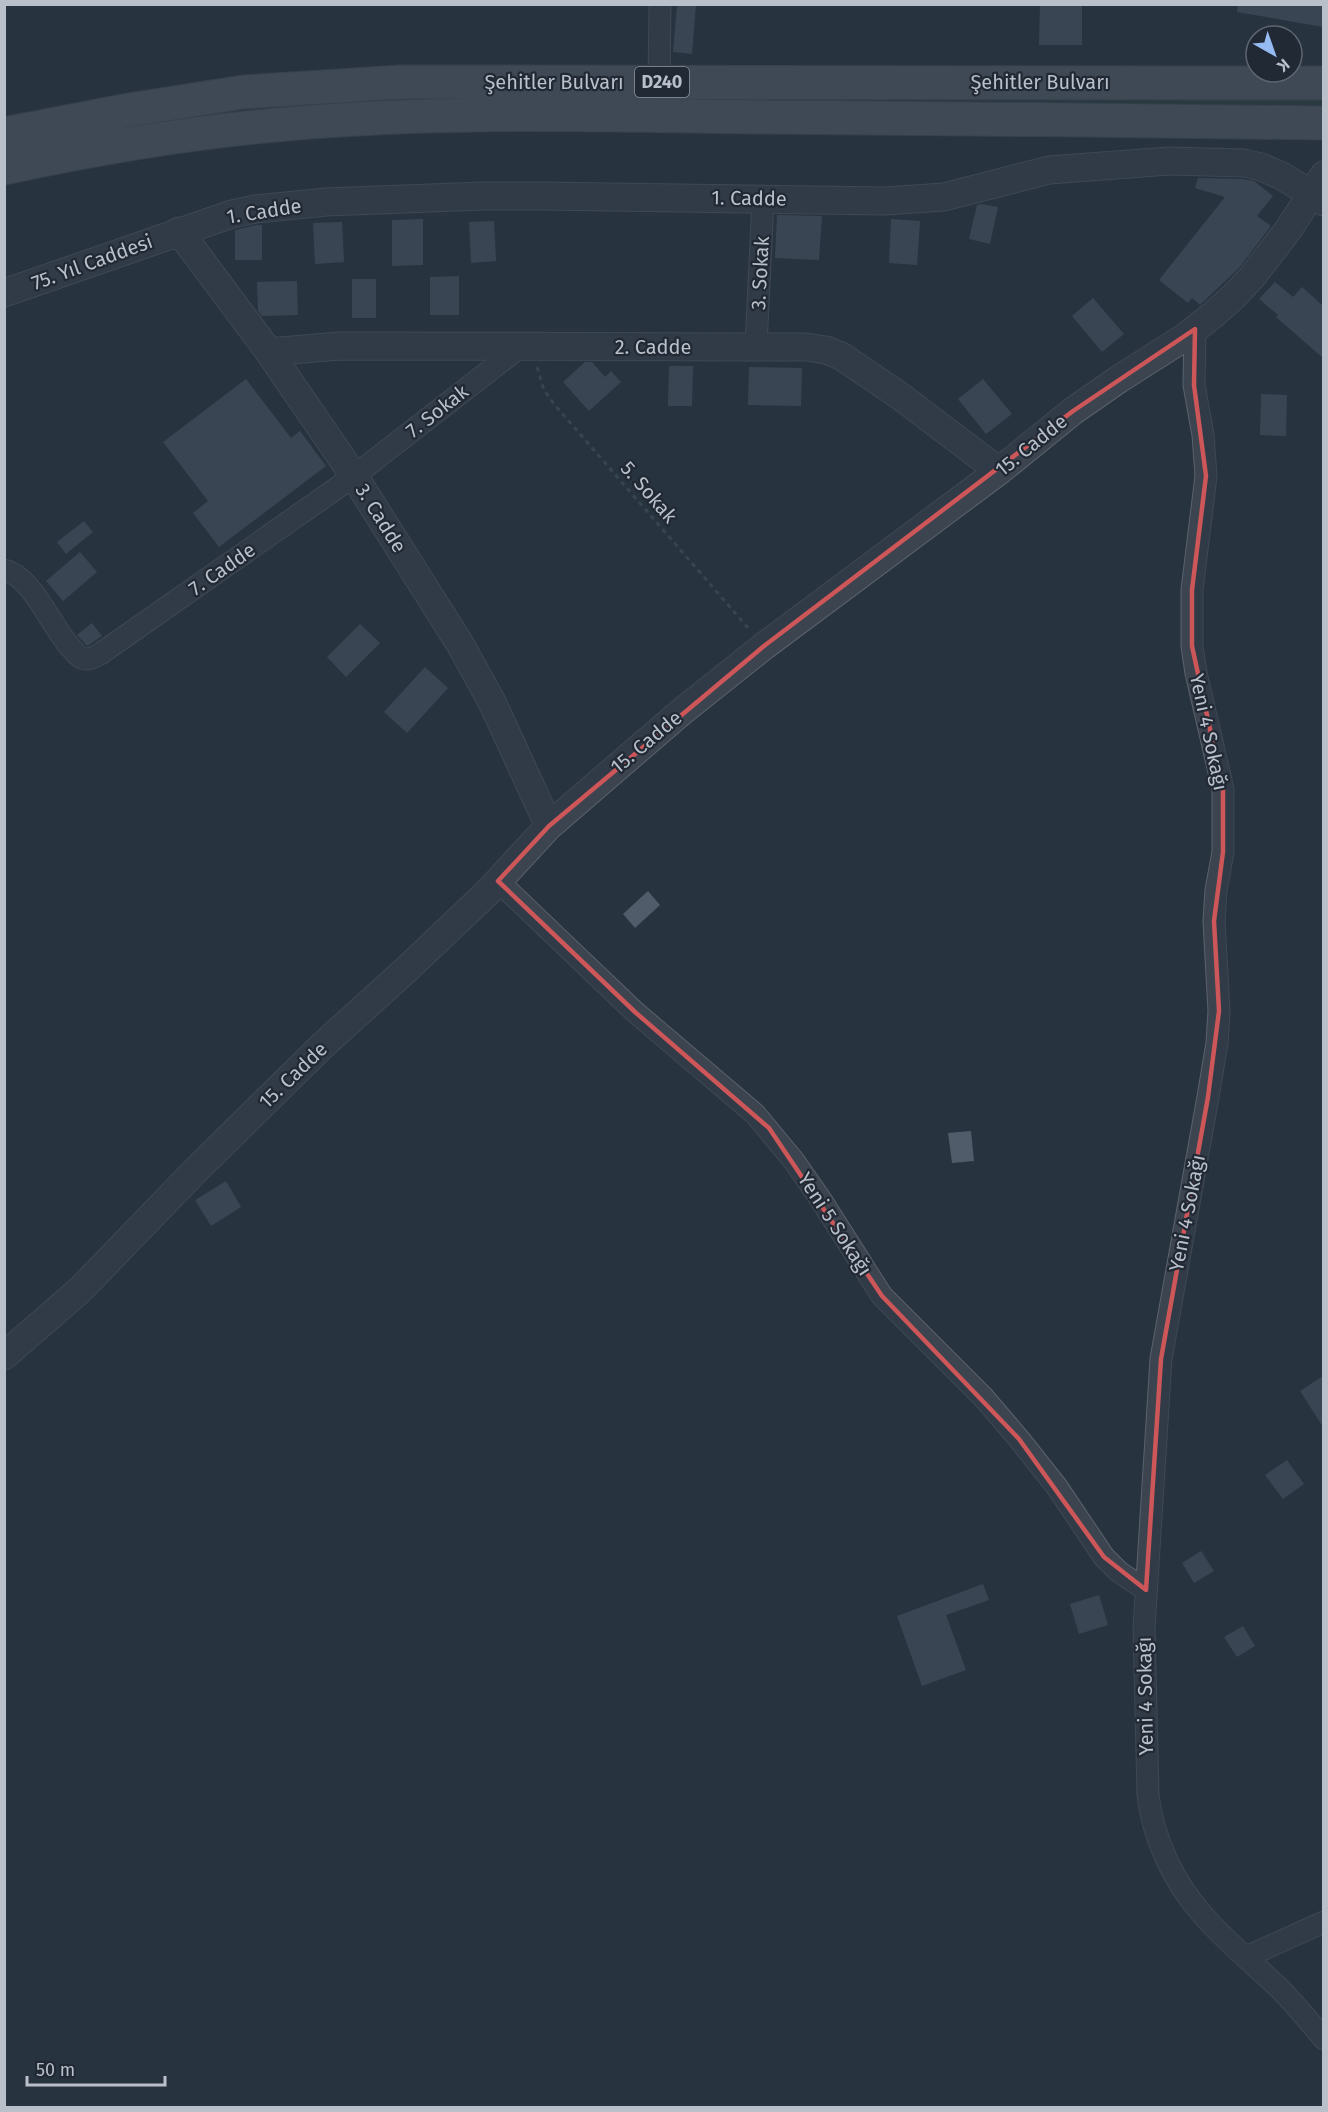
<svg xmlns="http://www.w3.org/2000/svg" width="1328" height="2112" font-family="'Fira Sans',sans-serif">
	<rect width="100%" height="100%" fill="#283340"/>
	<path fill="#2b4142" d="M1324,95L1323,109L812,106L5,157L4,146L309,97Z"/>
	<path fill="#515c6b" d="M677,4H696L692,54L673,52Z
		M1040,4H1082V45H1039Z
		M1238,4H1323V27L1237,12Z
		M1198,178L1242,179L1254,181L1273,196L1257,216L1271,226L1240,267L1200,305L1192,298L1188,303L1159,280L1225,197L1195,188Z
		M982,204L998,207L990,244L969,239L977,205Z
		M777,215L822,216L819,260L775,258Z
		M423,219V265L392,266V220Z
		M891,219L920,221L917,265L889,263Z
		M494,221L496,261L471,263L469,222Z
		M342,222L344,262L315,264L313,223Z
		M257,225H262V260H235V230Z
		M459,276V315H430V277Z
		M352,279H376V318H352Z
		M297,281L298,315L262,316L258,311L257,282Z
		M1275,282L1293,297L1302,287L1323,306V358L1276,317L1278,315L1259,299Z
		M1093,298L1124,334L1102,352L1072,316Z
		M585,362H592L605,377L611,371L621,382L589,411L563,382Z
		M669,366H693L692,406H668Z
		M749,367L802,368L801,406L748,405Z
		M246,379L291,438L300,431L326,466L219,547L193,513L208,501L163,442Z
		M983,379L1012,414L986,434L958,399Z
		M1261,394L1287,395L1286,436L1260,435Z
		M84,521L93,532L66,554L57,542Z
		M80,552L97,572L63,601L46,581Z
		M92,623L102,636L87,646L77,635Z
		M360,624L380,643L346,677L327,657Z
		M425,667L448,688L407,733L384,712Z
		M648,891L660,905L635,928L623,914Z
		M971,1131L974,1161L952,1163L948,1133Z
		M226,1181L241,1207L211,1226L195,1200Z
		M1323,1376V1427L1300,1391Z
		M1287,1460L1304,1484L1283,1499L1265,1475Z
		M1201,1551L1214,1571L1194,1583L1182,1563Z
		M983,1584L989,1600L946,1615L966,1670L922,1686L897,1616Z
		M1099,1595L1108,1625L1079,1634L1070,1604Z
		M1243,1626L1255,1646L1237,1657L1224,1637Z"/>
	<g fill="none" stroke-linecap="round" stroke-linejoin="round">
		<defs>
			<path id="minor" d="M659,82L660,4
				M1195,329L1194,385L1203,435L1206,476L1192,590V646L1196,673L1223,789V852L1216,890L1214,921L1219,1011L1217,1043L1208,1097L1161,1359L1144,1628L1148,1795C1153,1838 1173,1881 1202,1914C1225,1941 1253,1963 1278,1987C1294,2003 1309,2021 1324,2039
				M756,347L763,198
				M4,570C33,576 52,629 72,649C75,652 78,657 82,658C89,661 94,657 100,654L354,476L520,347
				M498,881L635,1012L755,1114L794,1161L821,1200L882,1296L984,1398L1019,1439L1057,1487L1104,1557L1119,1572L1146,1590
				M1246,1957L1324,1922"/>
			<path id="tertiary" d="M179,231L269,352L354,476L460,644L492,702L549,826
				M4,293L232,214L256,209L326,202L483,196H542L885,201L944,197L1049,170L1169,161L1244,163L1261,167L1282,176L1324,202
				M269,352L339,346L806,347L826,350L841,356L900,396L999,471
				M4,1356L81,1289L194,1172L322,1046L408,968L489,891L549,826L680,713L764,646L999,471L1073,411L1119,379L1185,337L1214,314L1234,296L1252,277L1288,230L1324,175"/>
			<path id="primary" d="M4,134L129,110L243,92L401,82L1324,83
				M4,168C97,148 192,132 287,124C444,110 601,115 758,117C947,119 1135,120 1324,123"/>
		</defs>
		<use href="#minor" stroke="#5a626d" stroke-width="23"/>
		<use href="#tertiary" stroke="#5a626d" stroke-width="29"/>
		<use href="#primary" stroke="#49505c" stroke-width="35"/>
		<path stroke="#4a5d60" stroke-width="3" stroke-dasharray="4.5 4.5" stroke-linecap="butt" d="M537,367L544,390L554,404L749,629"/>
		<use href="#minor" stroke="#3c4450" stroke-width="21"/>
		<use href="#tertiary" stroke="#3c4450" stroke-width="27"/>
		<use href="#primary" stroke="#5a6470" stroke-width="33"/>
	</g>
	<path d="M0 0H1328V2112H0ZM1195,329L1194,385L1206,476L1192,590V646L1223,789V852L1214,921L1219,1011L1208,1097L1161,1359L1146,1590L1104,1557L1019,1439L882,1296L769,1128L635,1012L498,881L549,826L764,646L1073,411Z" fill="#283340" fill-opacity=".55" fill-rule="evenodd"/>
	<path fill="none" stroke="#cd5659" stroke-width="4.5" stroke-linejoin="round" d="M1195,329L1194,385L1206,476L1192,590V646L1223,789V852L1214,921L1219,1011L1208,1097L1161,1359L1146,1590L1104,1557L1019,1439L882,1296L769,1128L635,1012L498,881L549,826L764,646L1073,411Z"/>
	<g text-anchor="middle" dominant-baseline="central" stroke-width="4.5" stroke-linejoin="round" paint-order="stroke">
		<rect fill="#212935" stroke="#8b939d" stroke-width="1.5" x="635" y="67" width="54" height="30" rx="4.5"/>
		<g font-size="18" font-weight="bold" fill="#b9c0ca">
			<text x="662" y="82">D240</text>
		</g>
		<g font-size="20" fill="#b9c0ca" stroke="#212935">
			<text x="554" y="82">Şehitler Bulvarı</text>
			<text x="1040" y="82">Şehitler Bulvarı</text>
			<text transform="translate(749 198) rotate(1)">1. Cadde</text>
			<text transform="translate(264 211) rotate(-9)">1. Cadde</text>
			<text transform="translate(92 262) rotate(-20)">75. Yıl Caddesi</text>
			<text transform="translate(760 273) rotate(-87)">3. Sokak</text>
			<text x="653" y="347">2. Cadde</text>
			<text transform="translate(437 411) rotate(-38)">7. Sokak</text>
			<text transform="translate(1031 445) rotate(-39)">15. Cadde</text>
			<text transform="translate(649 492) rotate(49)">5. Sokak</text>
			<text transform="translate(381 518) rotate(58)">3. Cadde</text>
			<text transform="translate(222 569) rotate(-35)">7. Cadde</text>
			<text transform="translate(1209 732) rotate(78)">Yeni 4 Sokağı</text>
			<text transform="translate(646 742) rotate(-40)">15. Cadde</text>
			<text transform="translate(293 1075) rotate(-44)">15. Cadde</text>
			<text transform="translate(1187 1213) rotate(-79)">Yeni 4 Sokağı</text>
			<text transform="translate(835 1224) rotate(57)">Yeni 5 Sokağı</text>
			<text transform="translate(1145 1696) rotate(-91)">Yeni 4 Sokağı</text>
		</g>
	</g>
	<rect width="1328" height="2112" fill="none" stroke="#b9c0ca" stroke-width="12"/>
	<g transform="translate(1274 54) rotate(140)"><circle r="28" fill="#212935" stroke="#5e6571" stroke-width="1.5"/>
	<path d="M0-4.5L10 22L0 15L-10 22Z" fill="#96bbf2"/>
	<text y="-9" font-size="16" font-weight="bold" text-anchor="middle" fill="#b9c0ca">K</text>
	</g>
	<path d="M27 2076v9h138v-9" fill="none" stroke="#b9c0ca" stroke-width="3"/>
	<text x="36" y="2076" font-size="18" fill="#b9c0ca" stroke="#212935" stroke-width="4.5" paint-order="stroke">50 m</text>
</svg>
